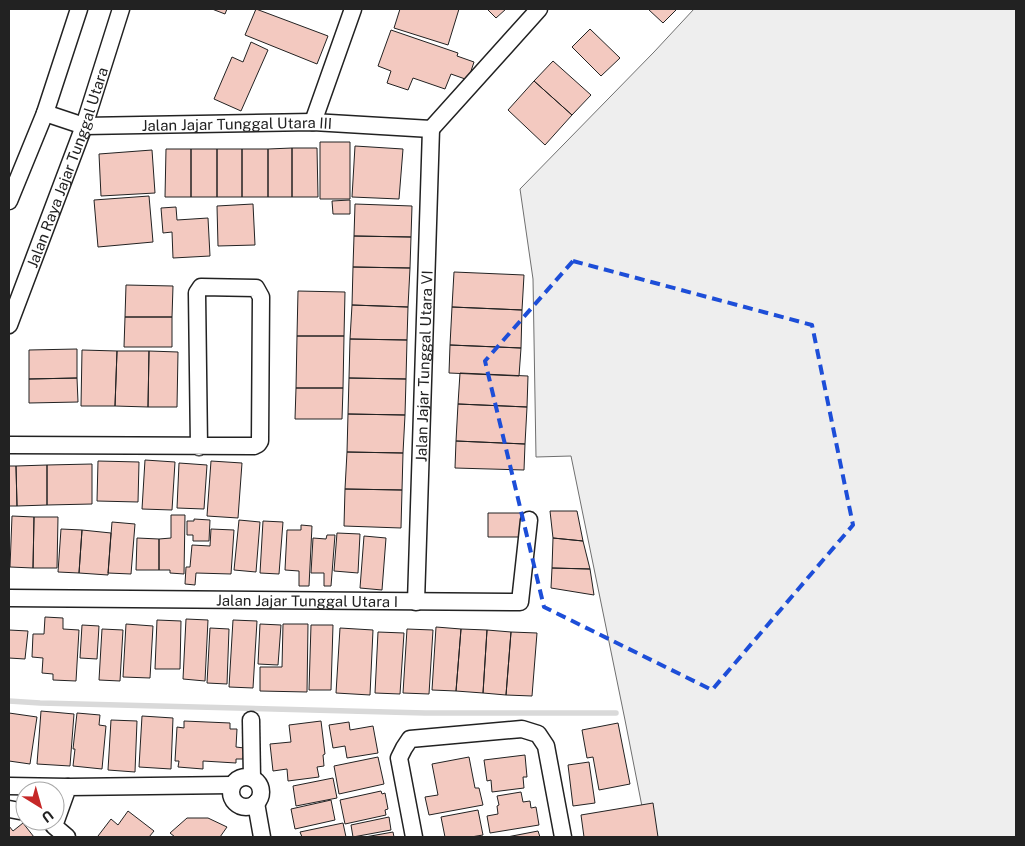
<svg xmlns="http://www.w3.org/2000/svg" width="1025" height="846" font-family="'Public Sans',sans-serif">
	<rect width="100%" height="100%" fill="#fff"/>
	<path fill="#eee" stroke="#6f6f6f" d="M694,9H1016V837H648L625,720L571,456L536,457L533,279L520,189L654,52Z"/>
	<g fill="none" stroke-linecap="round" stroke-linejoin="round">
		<path stroke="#d9d9d9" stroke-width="5.5" d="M9,701L40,703L425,713H616"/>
	</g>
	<path fill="#f3c9c0" stroke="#222" d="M212,9H227L225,14Z
		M256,9L328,36L317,64L245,35Z
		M400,9H459L448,45L394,28Z
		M487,9H506L496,18Z
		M648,9H677L663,23Z
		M590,29L620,58L601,76L572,47Z
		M391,30L458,53L457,56L474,62L468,80L451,74L445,89L413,78L408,90L387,83L391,71L378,66Z
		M251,42L268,50L241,111L214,99L232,57L243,62Z
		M553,61L591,95L572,115L534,81Z
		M534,81L572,115L545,145L508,110Z
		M320,142H350V199H320Z
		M355,146L403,149L399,199L352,197Z
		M292,148V197H268V149Z
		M292,148H317L318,197H292Z
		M166,149H191V197H165Z
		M191,149H217V197H191Z
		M217,149H242V197H217Z
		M242,149H268V197H242Z
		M152,150L155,193L101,196L99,154Z
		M149,196L153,242L98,247L94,200Z
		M350,200V214H333L332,201Z
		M253,204L255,245L218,246L217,206Z
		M355,204L412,206L411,237L354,236Z
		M176,207L177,220L208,218L210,256L173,258L172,232L163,233L161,208Z
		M354,236L411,237L410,268L353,267Z
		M353,267L410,268L408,307L352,305Z
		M454,272L524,275L522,310L452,307Z
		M126,285L173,286L172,317H125Z
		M298,291L345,292L344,336H297Z
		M352,305L408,307L407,340L350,339Z
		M452,307L522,310L521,348L450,345Z
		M125,317H172V347H124Z
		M297,336H344L343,388H296Z
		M350,339L407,340L406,379L349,378Z
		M450,345L521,348L519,376L449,373Z
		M77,349V378L29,379V350Z
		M82,350L117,351L115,406H81Z
		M117,351H149L148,407L115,406Z
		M149,351L178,352L177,407H148Z
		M460,373L528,376L527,407L458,404Z
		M77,378L78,402L29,403V379Z
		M349,378L406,379L405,415L348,414Z
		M296,388H343L342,419H295Z
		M458,404L527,407L525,444L456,441Z
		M348,414L405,415L403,453L347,452Z
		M456,441L525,444L524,470L455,468Z
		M347,452L403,453L402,490L345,489Z
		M145,460L175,462L172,510L142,509Z
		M98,461L139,462L138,502L97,501Z
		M211,461L242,463L238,518L207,516Z
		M179,463L207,465L204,509L177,508Z
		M92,464V504L47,505V465Z
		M47,465V505L17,506L16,466Z
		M9,466H16L17,506H9Z
		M345,489L402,490L401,528L344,526Z
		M550,511H577L583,541L553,538Z
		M488,513H523V537H488Z
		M171,515H185L184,574L170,573V570H159V539L171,538Z
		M12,516L34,517L33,568L10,567Z
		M34,517H58L57,568H33Z
		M194,519L210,520L209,541H193V535H187V521H194Z
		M239,520L260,522L256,572L234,570Z
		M263,521L283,522L279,574L260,573Z
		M112,522L135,524L131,574L108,573Z
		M301,525L312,526L309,586H299V571L285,570L287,530H301Z
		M61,529L82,530L79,573L58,572Z
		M211,529L234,530L231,574L196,573L195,585L185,584L186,567H190L192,545L210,546Z
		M82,530L111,533L108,575L79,573Z
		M337,533L360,534L358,573L334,571Z
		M327,535H335L331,586H324V573H311L313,538L326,539Z
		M364,536L386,538L382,590L360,588Z
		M137,538L159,539V570H136Z
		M553,538L583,541L590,569L552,568Z
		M552,568L590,569L594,595L551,588Z
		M45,617L63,618V629L79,630L76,681L53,680V674L42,673L43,658L32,657L33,634H44Z
		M186,619L208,620L205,681L183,679Z
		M157,620L181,621L180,669H155Z
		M233,620L257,621L253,688L229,687Z
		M126,624L153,626L150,678L123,677Z
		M260,624L281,625L278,665L258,664Z
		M283,624H308L307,692L260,691V667H282Z
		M82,625L99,626L97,659L80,658Z
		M311,625H333L331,690H309Z
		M436,627L461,629L456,691L432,690Z
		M210,628L229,629L227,684L207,683Z
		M340,628L373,630L370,695L336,693Z
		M102,629L123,630L120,681L99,680Z
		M407,629L433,630L429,694L403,693Z
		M461,629L487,630L483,693L456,691Z
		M9,630L28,631L25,659L9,658Z
		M487,630L511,632L506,695L483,693Z
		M378,632L404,633L400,694L375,693Z
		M511,632L537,633L532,696L506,695Z
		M41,711L74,714L70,766L37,764Z
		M9,713L37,717L30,764L9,761Z
		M77,713L100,715L99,725L106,726L102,769L73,766L75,749H73Z
		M142,716L173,718L171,769L139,767Z
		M111,720L137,721L135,772L108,770Z
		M184,721L230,723V729H237L236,747L244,748L243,759H236V763L203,761V769L178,767L179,761H175L177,727L184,728Z
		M321,721L325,754L323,755L324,766L317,767L319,777L288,781L287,769L273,771L270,744L291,742L289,725Z
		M349,722L350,730L373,726L378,753L347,758L345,746L333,748L329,725Z
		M618,723L630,784L599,790L593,757L587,758L582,730Z
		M525,755L527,777H523L524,788L492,792L491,780L487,781L484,760Z
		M378,757L384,784L339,794L334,766Z
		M469,757L475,788H479L483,805L429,815L425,797L438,795L432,764Z
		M589,762L595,803L573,806L568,765Z
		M333,778L337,798L296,806L293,786Z
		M381,791L382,794L385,793L388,809L385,810L386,815L345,824L340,800Z
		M521,792L523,802L530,801L531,808L536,807L539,825L490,833L487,816L498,814L497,806L499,805L497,796Z
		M331,800L335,820L295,829L291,809Z
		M653,803L658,837H584L581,815Z
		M478,810L483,835L471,837H445L441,817Z
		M128,811L154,831L149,837H99L98,836L111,819L118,825Z
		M389,817L391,830L353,837L351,825Z
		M187,818H208L227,827L220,837H175L170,833Z
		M23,823L34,837H9V826L13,831Z
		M343,823L346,837H302L300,832Z
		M538,831L540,837H507Z
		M393,832L394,837H365Z"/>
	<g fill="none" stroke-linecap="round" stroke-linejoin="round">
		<defs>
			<g id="minor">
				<path id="s1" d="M45,113L84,126L313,122L431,129"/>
				<path d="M313,122L353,9"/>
				<path d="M431,129L539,9"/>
				<path d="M9,201L45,113L79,9"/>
				<path id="s2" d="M9,325L84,126L121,9"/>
				<path d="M9,445L254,446L258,444L260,441L261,297L256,288L201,287L197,293L199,447"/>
				<path id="s3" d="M9,598L520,602L529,520"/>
				<path id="s4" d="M416,602L431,129"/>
				<path d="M251,720L252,778"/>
				<circle cx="246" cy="792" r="15"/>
				<path d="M9,786L68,787"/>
				<path d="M256,803L262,837"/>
				<path d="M9,809L25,812"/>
				<path d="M67,837L54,826L68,787L232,785"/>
				<path d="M414,837L399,758L404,748L410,739L522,729L538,734L546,746L563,837"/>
			</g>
		</defs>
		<use href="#minor" stroke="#222" stroke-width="19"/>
		<use href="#minor" stroke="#fff" stroke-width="16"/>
	</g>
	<path fill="none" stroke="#1d4ed8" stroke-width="4" stroke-dasharray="10 6" stroke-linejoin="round" d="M573,261L812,325L853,525L712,690L544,607L485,361Z"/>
	<g text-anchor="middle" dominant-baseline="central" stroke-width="4" stroke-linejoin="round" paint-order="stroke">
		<g font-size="15" fill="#222" stroke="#fff">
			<text stroke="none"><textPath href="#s1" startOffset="194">Jalan Jajar Tunggal Utara III</textPath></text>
			<text stroke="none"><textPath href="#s2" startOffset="168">Jalan Raya Jajar Tunggal Utara</textPath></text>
			<text stroke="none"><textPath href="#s4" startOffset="236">Jalan Jajar Tunggal Utara VI</textPath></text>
			<text stroke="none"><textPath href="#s3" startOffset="298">Jalan Jajar Tunggal Utara I</textPath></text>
		</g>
	</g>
	<rect width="1025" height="846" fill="none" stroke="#222222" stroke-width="20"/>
	<g transform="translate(40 806) rotate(143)"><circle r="24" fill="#ffffff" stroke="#a7a7a7"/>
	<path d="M0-4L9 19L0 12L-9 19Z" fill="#c62828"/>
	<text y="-8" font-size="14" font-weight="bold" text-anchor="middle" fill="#222222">U</text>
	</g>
</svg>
